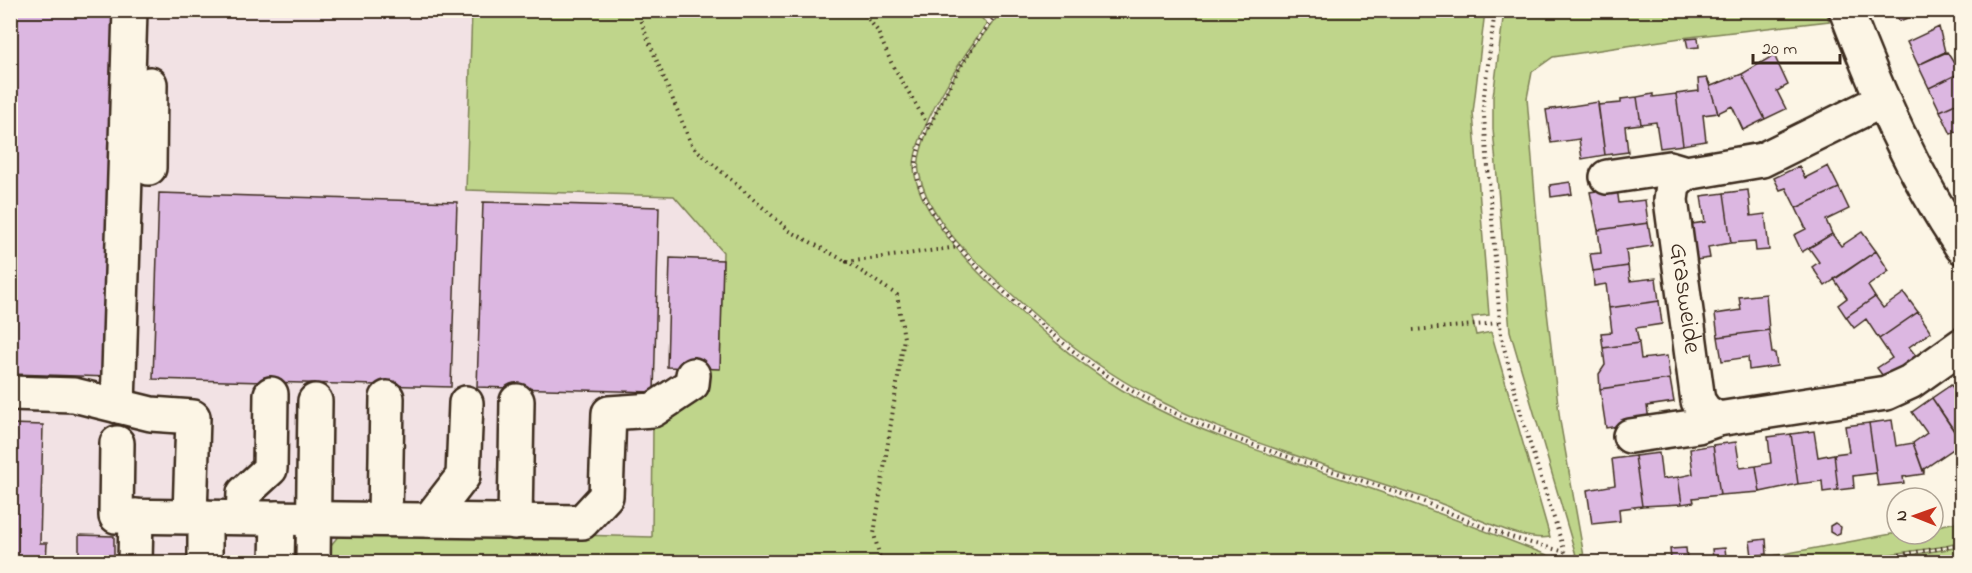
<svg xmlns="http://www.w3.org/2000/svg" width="1972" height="573" font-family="'Indie Flower',sans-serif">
	<rect width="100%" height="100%" fill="#fcf5e5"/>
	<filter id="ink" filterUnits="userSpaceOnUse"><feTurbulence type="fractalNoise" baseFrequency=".0167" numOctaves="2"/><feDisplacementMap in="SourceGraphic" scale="12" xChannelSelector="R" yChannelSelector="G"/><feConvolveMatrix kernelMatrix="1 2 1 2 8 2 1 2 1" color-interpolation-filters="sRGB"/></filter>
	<g filter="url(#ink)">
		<path fill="#f2e2e4" d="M10,11H472L466,190L674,196L732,262L779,562H11Z"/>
		<path fill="#bfd58b" stroke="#7d8054" stroke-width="1.5" d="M472,10L975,11L987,24C965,52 914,132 914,166C915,205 960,254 986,280C1028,319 1072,360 1122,390C1196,434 1282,458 1363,486C1428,508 1493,534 1557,559L1558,562H326L327,550L344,529L652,537L653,425L702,367H720L723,252L674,196L466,190Z
			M1003,10L1485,11L1473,113L1489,315L1472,317L1476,335L1491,332L1550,537C1522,543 1463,511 1434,501C1342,469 1243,444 1156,399C1088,365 1031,313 976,261C952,239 925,205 919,172C914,146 951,81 966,58C977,42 990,26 1003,10Z
			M1826,11L1829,21L1681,38L1553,57L1532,72L1527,98L1539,244L1560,421L1585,562H1578L1510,331L1493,129V97L1504,11Z
			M1961,521V542L1946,546L1838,562H1740L1897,533L1933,534V527Z
			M1961,547V562H1867Z"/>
		<path fill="#dcb7e1" stroke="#3b2a1e" stroke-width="1.5" d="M10,10H122L111,377L10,374Z
			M1895,10H1930L1899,21Z
			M1939,27L1945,52L1918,65L1907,42Z
			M1698,38L1699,47L1688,48L1686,39Z
			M1947,52L1960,73L1929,88L1918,65Z
			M1774,55L1788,85L1777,91L1786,109L1765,119L1742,74Z
			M1960,73L1962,101L1940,111L1929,88Z
			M1742,74L1765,119L1743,130L1732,106L1718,113L1707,78L1711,86Z
			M1707,78L1718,113L1703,115L1706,141L1683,145L1676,94L1699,91L1698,79Z
			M1653,94V97L1676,94L1683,145L1660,148L1656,122L1641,124L1637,97Z
			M1637,97L1641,124L1625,126L1628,152L1605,155L1598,105L1621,103V99Z
			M1962,101V129L1951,134L1940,111Z
			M1598,102L1605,155L1582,159L1579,139L1551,143L1546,110Z
			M1799,166L1805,178L1828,166L1839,188L1796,208L1786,188L1780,190L1774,178Z
			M1570,182L1572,194L1551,197L1550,185Z
			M1617,188L1619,203L1645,200L1648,223L1598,230L1590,192Z
			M1839,188L1849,209L1826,220L1832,234L1802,252L1794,235L1806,229L1796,208Z
			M1748,190L1751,216L1765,214L1769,250L1756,251L1755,241L1731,243L1724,193Z
			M159,193L457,202L451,387L153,379Z
			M1724,193L1731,243L1708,247L1710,258L1696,260L1692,224L1705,222L1701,196Z
			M483,202L659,207L654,392L477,387Z
			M1648,223L1652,246L1626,250L1628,266L1593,271L1590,254L1601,253L1598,230Z
			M1862,232L1876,251L1825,286L1812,267L1819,262L1809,248L1832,234L1841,246Z
			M1876,251L1889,271L1868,286L1875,297L1846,317L1838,305L1847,298L1834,279Z
			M670,258L723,260L720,369L667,367Z
			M1628,266L1630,281L1656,278L1659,301L1609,308L1606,284L1594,286L1593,271Z
			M1904,293L1918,312L1879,339L1866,319L1854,328L1846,317L1875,297L1883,308Z
			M1766,294L1769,330L1718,337L1715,314L1741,310L1739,297Z
			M1659,301L1662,324L1636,328L1639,343L1603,348L1601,333L1612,332L1609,308Z
			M1918,312L1931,332L1909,347L1917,357L1885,379L1877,368L1892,358L1879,339Z
			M1769,330L1772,353H1775L1777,366L1749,370L1748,357L1722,361L1718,337Z
			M1639,343L1641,359L1667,356L1670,379L1600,389L1599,374L1605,365L1603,348Z
			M1670,379L1674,402L1647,406L1649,421L1606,428L1600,389Z
			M1951,385L1962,400V442L1932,398Z
			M1932,398L1962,443L1924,469V473L1913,443L1927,433L1912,412Z
			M1892,420L1896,446L1913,443L1924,474L1903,477L1904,483L1878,486L1869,423Z
			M1869,423L1876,473L1853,476L1854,488L1838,490L1834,454L1849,452L1845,426Z
			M10,424L43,425L40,543H47L46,562H10Z
			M1814,431L1818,457L1834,454L1838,490L1823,492L1822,481L1798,484L1791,434Z
			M1791,434L1798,484L1760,492L1756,466L1771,463L1768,437Z
			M1736,442L1740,468L1756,466L1760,492L1720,495L1713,445Z
			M1713,445L1720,495L1693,498L1694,502L1682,504L1678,477L1693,474L1690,449Z
			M1659,453L1662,479L1678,477L1682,504L1642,506L1635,456Z
			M1635,456L1642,506L1619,509L1620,521L1592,524L1587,490L1615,485L1612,459Z
			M1835,523L1841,527L1840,533L1835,535L1830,532V526Z
			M79,535L114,536V562H79Z
			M1766,539L1767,554L1752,556L1750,541Z
			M1686,548L1687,559L1671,560L1670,549Z
			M1725,548L1726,557L1713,558L1712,549Z"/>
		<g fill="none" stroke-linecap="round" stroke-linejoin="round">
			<defs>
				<g id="minor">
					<path d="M1846,10C1878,93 1912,173 1962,247"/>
					<path d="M149,168L150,84"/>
					<path id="s1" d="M1686,173L1673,185L1671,200L1698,401L1705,411L1718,419"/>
					<path d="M1607,177L1669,168L1686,173L1762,160L1881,101"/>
					<path d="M10,393L74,395L151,414L193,417L190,516"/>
					<path d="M118,406L130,10"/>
					<path d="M1630,436L1698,426L1718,419L1886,393L1910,382L1962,345"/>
					<path d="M117,443L116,516L582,522L606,496L609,413L653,410L692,384L693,375"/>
					<path d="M243,517L244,493L270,469L271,394"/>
					<path d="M385,519L387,398"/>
					<path d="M429,520L463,476L466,403"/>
					<path d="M515,522L517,401"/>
					<path d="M135,562L136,516"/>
					<path d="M205,562V517"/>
					<path d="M277,562L278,518"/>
					<path d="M313,562L315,401"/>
				</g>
			</defs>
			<use href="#minor" stroke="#3b2a1e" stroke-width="38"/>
			<path stroke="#3b2a1e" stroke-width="4" stroke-dasharray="1.5 4.5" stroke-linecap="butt" d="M636,10L692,146L790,231L847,262
				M861,10L877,30L891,62L929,127
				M1000,10C971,47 952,78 932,121C925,134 916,150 916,166C917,204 962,253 988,277C1029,315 1072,354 1119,383C1208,438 1313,463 1411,497C1441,508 1470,523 1500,533C1521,541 1543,546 1565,552
				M1495,10L1483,103L1501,336L1523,422L1568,562
				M1413,330L1500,323
				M881,562L874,534L904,338L897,295L847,262L959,247
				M1852,562L1962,545"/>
			<use href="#minor" stroke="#fcf5e5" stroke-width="33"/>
		</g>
	</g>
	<g text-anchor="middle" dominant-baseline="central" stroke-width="4.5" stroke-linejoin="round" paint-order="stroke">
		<g font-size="26" fill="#3b2a1e" stroke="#fcf5e5">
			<text stroke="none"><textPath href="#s1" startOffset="132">Grasweide</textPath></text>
		</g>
	</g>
	<rect width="1972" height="573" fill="none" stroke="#fcf5e5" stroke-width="36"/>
	<rect x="18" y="18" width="1936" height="537" fill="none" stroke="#3b2a1e" stroke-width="2" filter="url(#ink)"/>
	<g transform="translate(1915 516) rotate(271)"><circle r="28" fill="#fcf5e5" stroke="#afa495" stroke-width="1.5"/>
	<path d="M0-4.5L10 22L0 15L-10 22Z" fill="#c8321e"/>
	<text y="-9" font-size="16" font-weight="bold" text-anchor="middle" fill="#3b2a1e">N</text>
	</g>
	<path d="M1753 54v9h87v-9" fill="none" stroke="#3b2a1e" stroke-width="3"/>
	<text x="1762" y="54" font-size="18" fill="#3b2a1e" stroke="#fcf5e5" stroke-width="4.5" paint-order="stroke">20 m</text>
</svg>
